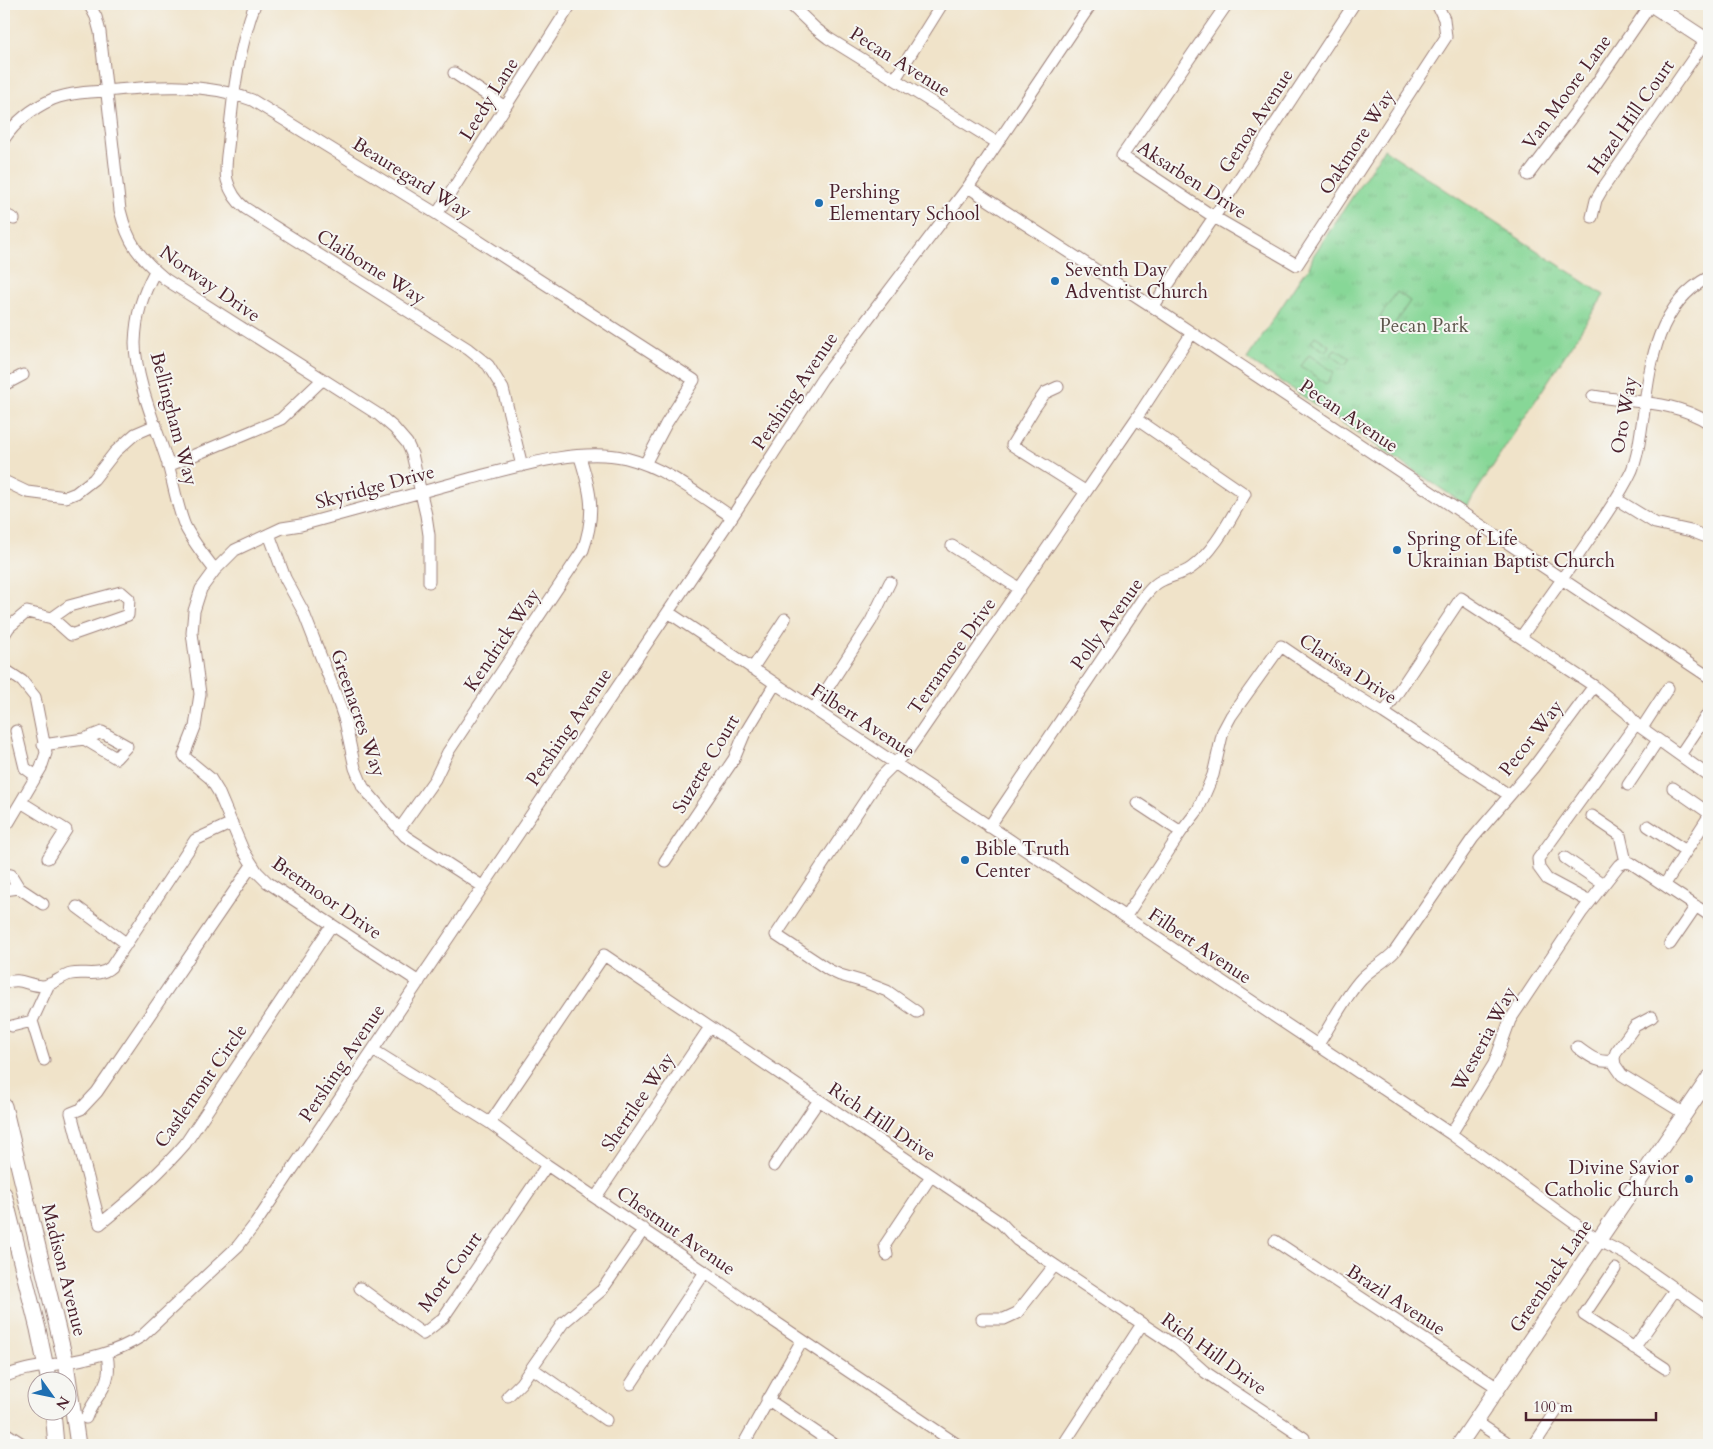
<svg xmlns="http://www.w3.org/2000/svg" width="1713" height="1449" font-family="Cardo,serif">
	<defs>
		<pattern id="grass-tufts" width="24" height="20" patternUnits="userSpaceOnUse" patternTransform="scale(1.25)"><rect width="24" height="20" fill="#87d797"/><path d="M3 7l-1-3M5 7V3M7 7l1-3M15 17l-1-3M17 17v-4M19 17l1-3" fill="none" stroke="#76b882"/></pattern>
	</defs>
	<rect width="100%" height="100%" fill="#f6f6f2"/>
	<filter id="ink" filterUnits="userSpaceOnUse"><feTurbulence type="fractalNoise" baseFrequency=".02" numOctaves="2"/><feDisplacementMap in="SourceGraphic" scale="10" xChannelSelector="R" yChannelSelector="G"/><feConvolveMatrix kernelMatrix="1 2 1 2 8 2 1 2 1" color-interpolation-filters="sRGB"/></filter>
	<filter id="wash" filterUnits="userSpaceOnUse"><feTurbulence type="fractalNoise" baseFrequency=".0096" numOctaves="4" result="noise"/><feDisplacementMap in="SourceGraphic" scale="20" xChannelSelector="R" yChannelSelector="G"/><feGaussianBlur stdDeviation="1.12" result="paint"/><feColorMatrix in="noise" values="0 0 0 0 0 0 0 0 0 0 0 0 0 0 0 0 0 1.4 0 .05"/><feComposite in="paint" operator="in"/></filter>
	<g filter="url(#wash)">
		<rect width="100%" height="100%" fill="#f0e3c9"/>
		<path fill="url(#grass-tufts)" stroke="#687b61" d="M1384,149L1604,295L1467,506L1247,359L1303,274L1309,268L1313,256Z"/>
		<path fill="#87d797" stroke="#687b61" d="M1397,292L1410,301L1393,326L1380,317Z
			M1315,336L1330,346L1326,352L1311,342Z
			M1335,349L1350,358L1345,365L1331,355Z
			M1309,355L1334,372L1326,384L1301,366Z"/>
	</g>
	<g filter="url(#ink)">
		<g fill="none" stroke-linecap="round" stroke-linejoin="round">
			<defs>
				<path id="minor" d="M89,4L96,17L100,32L120,210C128,243 139,257 165,279L379,415L394,428L407,443L412,454L426,515L429,535V582
					M255,4C239,47 233,93 229,138C228,152 224,167 227,180C230,191 236,201 245,208L468,349L488,365L503,389L522,466
					M790,4L815,28L828,38L996,142
					M1227,4L1122,156L1214,217L1297,265L1446,37L1444,19L1437,4
					M454,73L505,107
					M895,79L942,4
					M4,139C16,121 33,108 53,99C70,93 88,92 106,91C155,86 205,82 252,100L437,214L694,380L666,424L645,464
					M1528,175L1587,97L1651,4
					M968,187L1153,307L1709,677
					M4,214L14,219
					M437,214L571,4
					M1592,217L1596,200L1603,188L1706,40
					M155,271C142,296 136,314 135,343C135,379 157,429 168,464C173,482 178,510 185,526C193,542 204,556 215,570
					M1153,307L1214,217L1354,4
					M4,385L23,375
					M1058,387L1045,393L1035,407L1012,445L1085,491
					M1593,396C1632,403 1675,400 1709,423
					M168,466L281,419L322,380
					M4,481L27,492L66,497L76,493L94,479L115,452L135,434L156,425
					M1616,499L1655,523L1691,531L1709,538
					M269,534L285,578L303,611L337,698L345,721L355,768L363,787L405,836L482,886
					M952,546L1020,589
					M668,612L1451,1134L1599,1241L1625,1254L1709,1313
					M4,635L9,627L27,612L52,618L71,635L128,615L129,599L121,592L69,606L52,618
					M1521,637C1545,604 1568,571 1590,538C1605,516 1621,494 1632,470C1639,454 1640,435 1643,418C1650,365 1656,305 1709,277
					M4,669L22,681L35,697L46,753L41,768L9,822L4,827
					M752,669L785,619
					M1594,686L1627,713L1636,724L1709,776
					M814,709L871,621L890,582
					M1642,728L1668,688
					M16,731L25,768L36,776
					M43,745L84,739L116,758L127,746L102,732L84,739
					M1680,755L1707,715
					M1628,785L1658,740
					M1673,788L1709,813
					M21,802L66,830L48,858
					M1137,803L1181,832
					M1592,816L1620,835L1626,862
					M1648,826L1686,851
					M989,827L1143,598C1148,592 1153,585 1159,582C1169,576 1181,575 1191,568C1215,551 1230,519 1245,494L1136,419
					M399,830L435,779L448,752L583,550C596,513 591,492 580,457
					M1565,858L1603,884
					M665,861L734,759L744,735L775,684
					M252,865L97,1092L81,1109L71,1113L100,1224C131,1199 159,1174 185,1144L331,926
					M4,874L11,875L19,888L4,890
					M1665,884L1709,816
					M19,888L43,904
					M1590,902L1547,879L1539,868L1538,859L1636,724
					M77,907L127,944
					M1126,916L1181,832L1198,810L1213,775L1223,731L1231,716L1281,646L1337,684L1384,713L1509,795
					M1670,944L1696,906
					M419,982L267,882L257,872L243,850L218,791L210,778L187,759L184,755L195,727L200,694L192,633L194,611L201,589L215,570L235,550L282,528L301,525C357,510 413,494 469,479C516,467 578,447 626,458C666,468 699,495 732,517
					M4,983C22,977 25,985 42,986C52,986 61,976 71,974C85,971 99,978 111,967L195,840L232,823
					M917,1012L887,991L864,982L840,975L829,970L776,935L880,778L909,749L1136,419L1192,333
					M1652,1017L1635,1026L1616,1052L1614,1058L1615,1065L1622,1075L1685,1114
					M12,1026L32,1021
					M1317,1046C1331,1025 1345,996 1362,978C1372,968 1385,962 1395,951L1473,838L1533,768L1594,686L1461,598L1384,713
					M1577,1047C1588,1055 1599,1065 1614,1060
					M373,1050L490,1123L547,1165L705,1272L762,1313L958,1445
					M44,1060L32,1021L49,984
					M490,1123L604,955L1001,1223L1017,1240L1177,1347L1205,1372L1304,1438
					M1451,1134L1494,1064L1510,1020L1582,912L1619,865L1626,862L1631,863L1709,915
					M774,1166L819,1100
					M596,1197L710,1027
					M1275,1241L1498,1388
					M887,1255L885,1245L931,1176
					M1615,1269L1584,1315L1665,1368
					M360,1288L423,1334L443,1318L547,1165
					M982,1319H1004L1017,1313L1054,1266
					M1634,1348L1675,1290
					M532,1368L606,1420
					M4,1377C20,1369 39,1367 57,1364C87,1359 116,1353 142,1336L238,1246L256,1223L732,517L822,379L968,187L1091,4
					M631,1384L705,1272
					M508,1396L521,1383L563,1323L602,1290L644,1229
					M767,1399L835,1445
					M86,1418C91,1403 106,1390 108,1374C109,1368 108,1360 107,1354
					M1475,1421L1505,1441L1508,1445
					M4,1432L24,1445
					M743,1445L802,1340
					M1063,1445L1142,1324
					M1534,1445L1557,1410"/>
				<path id="major" d="M1651,4L1709,42
					M4,1106L66,1363L78,1445
					M4,1194L38,1329L49,1382
					M53,1412L56,1445
					M1459,1445L1709,1078"/>
			</defs>
			<use href="#minor" stroke="#9d817a" stroke-width="13"/>
			<use href="#major" stroke="#9d817a" stroke-width="17"/>
			<use href="#minor" stroke="#fff" stroke-width="11"/>
			<use href="#major" stroke="#fff" stroke-width="15"/>
		</g>
	</g>
	<g fill="#1f6fb2" stroke="#f6f6f2" stroke-width="2">
		<circle cx="819" cy="203" r="5"/>
		<circle cx="1055" cy="281" r="5"/>
		<circle cx="1397" cy="550" r="5"/>
		<circle cx="965" cy="860" r="5"/>
		<circle cx="1689" cy="1179" r="5"/>
	</g>
	<g text-anchor="middle" dominant-baseline="central" stroke-width="4" stroke-linejoin="round" paint-order="stroke">
		<g font-size="19" fill="#4a1f2b" stroke="#f6f6f2">
			<text transform="translate(900 62) rotate(32)">Pecan Avenue</text>
			<text transform="translate(1567 92) rotate(-54)">Van Moore Lane</text>
			<text transform="translate(489 99) rotate(-58)">Leedy Lane</text>
			<text transform="translate(1631 117) rotate(-55)">Hazel Hill Court</text>
			<text transform="translate(1256 121) rotate(-57)">Genoa Avenue</text>
			<text transform="translate(1357 142) rotate(-57)">Oakmore Way</text>
			<text transform="translate(412 178) rotate(32)">Beauregard Way</text>
			<text transform="translate(1192 180) rotate(33)">Aksarben Drive</text>
			<text transform="translate(371 267) rotate(32)">Claiborne Way</text>
			<text transform="translate(210 284) rotate(35)">Norway Drive</text>
			<text transform="translate(795 391) rotate(-56)">Pershing Avenue</text>
			<text transform="translate(1624 415) rotate(-80)">Oro Way</text>
			<text transform="translate(1349 416) rotate(34)">Pecan Avenue</text>
			<text transform="translate(174 419) rotate(75)">Bellingham Way</text>
			<text transform="translate(375 487) rotate(-15)">Skyridge Drive</text>
			<text transform="translate(1107 624) rotate(-54)">Polly Avenue</text>
			<text transform="translate(502 640) rotate(-56)">Kendrick Way</text>
			<text transform="translate(952 656) rotate(-55)">Terramore Drive</text>
			<text transform="translate(1348 669) rotate(33)">Clarissa Drive</text>
			<text transform="translate(358 713) rotate(71)">Greenacres Way</text>
			<text transform="translate(863 721) rotate(33)">Filbert Avenue</text>
			<text transform="translate(569 727) rotate(-56)">Pershing Avenue</text>
			<text transform="translate(1531 738) rotate(-52)">Pecor Way</text>
			<text transform="translate(706 764) rotate(-59)">Suzette Court</text>
			<text transform="translate(327 898) rotate(35)">Bretmoor Drive</text>
			<text transform="translate(1200 946) rotate(34)">Filbert Avenue</text>
			<text transform="translate(1484 1039) rotate(-62)">Westeria Way</text>
			<text transform="translate(342 1063) rotate(-56)">Pershing Avenue</text>
			<text transform="translate(201 1086) rotate(-55)">Castlemont Circle</text>
			<text transform="translate(638 1102) rotate(-56)">Sherrilee Way</text>
			<text transform="translate(882 1122) rotate(34)">Rich Hill Drive</text>
			<text transform="translate(676 1231) rotate(35)">Chestnut Avenue</text>
			<text transform="translate(64 1270) rotate(76)">Madison Avenue</text>
			<text transform="translate(450 1272) rotate(-54)">Mott Court</text>
			<text transform="translate(1551 1276) rotate(-56)">Greenback Lane</text>
			<text transform="translate(1396 1300) rotate(33)">Brazil Avenue</text>
			<text transform="translate(1214 1354) rotate(36)">Rich Hill Drive</text>
		</g>
		<g font-size="19" fill="#4a1f2b" stroke="#f6f6f2" text-anchor="start">
			<text x="829" y="192">Pershing<tspan x="829" dy="22">Elementary School</tspan></text>
			<text x="1065" y="270">Seventh Day<tspan x="1065" dy="22">Adventist Church</tspan></text>
			<text x="1407" y="539">Spring of Life<tspan x="1407" dy="22">Ukrainian Baptist Church</tspan></text>
			<text x="975" y="849">Bible Truth<tspan x="975" dy="22">Center</tspan></text>
			<text x="1679" y="1168" text-anchor="end">Divine Savior<tspan x="1679" dy="22">Catholic Church</tspan></text>
		</g>
		<g font-size="19" fill="#5c564b" stroke="#f6f6f2">
			<text x="1424" y="326">Pecan Park</text>
		</g>
	</g>
	<rect width="1713" height="1449" fill="none" stroke="#f6f6f2" stroke-width="20"/>
	<g transform="translate(52 1396) rotate(123)"><circle r="24" fill="#f6f6f2" stroke="#b1a0a2"/>
	<path d="M0-4L9 19L0 12L-9 19Z" fill="#1f6fb2"/>
	<text y="-8" font-size="14" font-weight="bold" text-anchor="middle" fill="#4a1f2b">N</text>
	</g>
	<path d="M1526 1412v8h130v-8" fill="none" stroke="#4a1f2b" stroke-width="2.5"/>
	<text x="1533" y="1412" font-size="15" fill="#4a1f2b" stroke="#f6f6f2" stroke-width="4" paint-order="stroke">100 m</text>
</svg>
